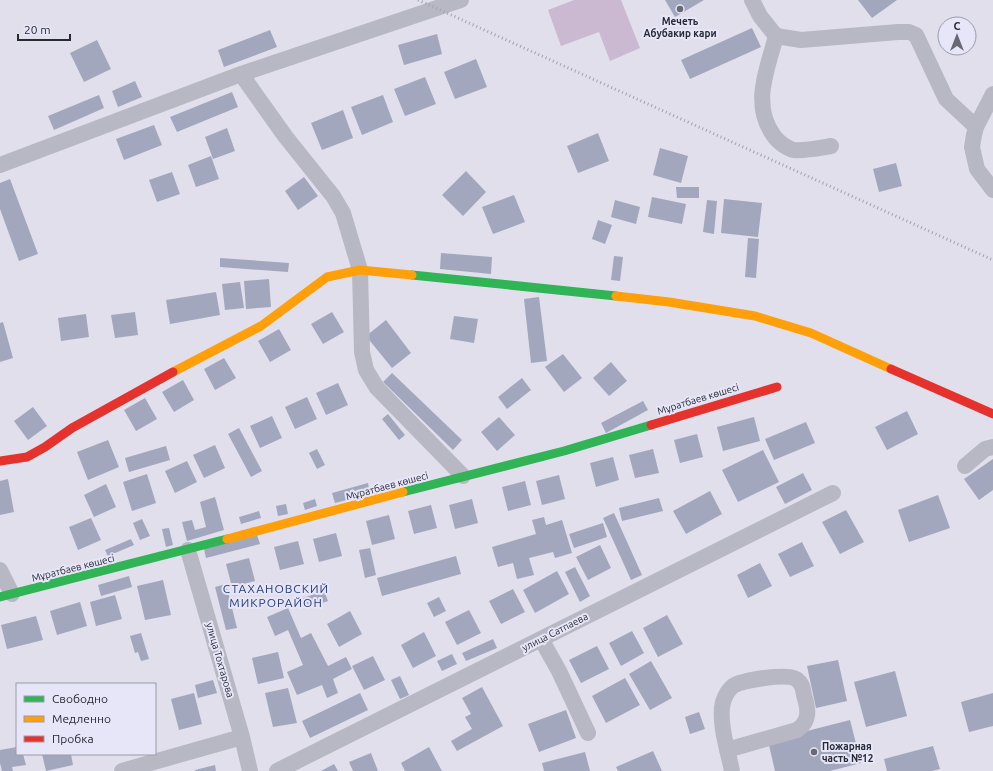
<svg xmlns="http://www.w3.org/2000/svg" width="993" height="771" font-family="Ubuntu,sans-serif">
	<rect width="100%" height="100%" fill="#e0dfeb"/>
	<path fill="#cbb9d2" d="M574,0H621L640,48L610,61L599,32L561,46L548,10Z"/>
	<path fill="#a2a7be" d="M665,0H704L675,17Z
		M858,0H897L872,18Z
		M752,28L761,47L690,79L681,60Z
		M270,30L277,47L224,67L218,50Z
		M437,34L442,54L404,65L398,45Z
		M97,40L111,69L84,82L70,53Z
		M476,59L487,87L455,99L444,72Z
		M425,77L436,104L405,116L394,89Z
		M135,81L142,97L118,107L112,91Z
		M232,92L238,107L177,132L170,117Z
		M99,95L104,108L54,130L48,116Z
		M383,95L393,122L362,135L351,107Z
		M343,110L353,138L322,150L311,123Z
		M154,125L162,145L124,160L116,139Z
		M227,128L235,151L213,159L205,137Z
		M598,133L609,161L578,173L567,146Z
		M660,148L688,156L681,183L653,175Z
		M211,156L219,179L196,187L188,165Z
		M896,163L902,186L879,192L873,169Z
		M466,171L486,192L463,216L442,195Z
		M172,172L180,194L157,202L149,180Z
		M304,177L318,196L298,210L285,191Z
		M10,179L38,254L19,261L0,209V183Z
		M676,187H699V198H677Z
		M514,195L525,222L493,234L482,207Z
		M652,197L686,204L682,224L648,217Z
		M724,199L762,203L758,237L721,233Z
		M615,200L640,207L636,224L611,217Z
		M707,200L717,201L714,234L703,232Z
		M598,220L612,225L605,244L592,239Z
		M748,238L759,239L756,278L745,277Z
		M441,253L492,257L491,274L440,269Z
		M614,256L623,257L620,281L611,280Z
		M220,258L289,263L288,272L220,267Z
		M269,279L271,307L246,309L244,281Z
		M240,282L244,308L225,310L222,284Z
		M216,292L220,315L170,324L166,300Z
		M539,297L547,361L531,363L524,299Z
		M135,312L138,335L115,338L111,315Z
		M332,312L344,332L323,344L311,324Z
		M86,314L89,337L61,341L58,318Z
		M454,316L478,319L474,343L450,339Z
		M386,320L411,353L392,368L366,336Z
		M3,322L13,358L0,362V323Z
		M279,329L291,350L270,362L258,341Z
		M563,354L582,378L564,392L545,367Z
		M224,358L236,378L215,390L204,369Z
		M611,362L627,381L609,396L593,378Z
		M392,373L462,440L453,450L383,382Z
		M522,378L531,390L507,409L498,397Z
		M183,380L194,400L174,412L162,392Z
		M338,383L348,405L326,415L316,393Z
		M307,397L317,419L295,429L285,407Z
		M145,398L157,419L136,431L124,410Z
		M643,401L648,410L606,433L601,423Z
		M33,407L47,426L28,440L14,421Z
		M907,411L918,434L887,450L875,427Z
		M388,414L405,435L399,440L382,419Z
		M272,416L282,438L260,448L250,426Z
		M499,417L515,435L497,451L481,432Z
		M754,417L760,441L723,451L717,427Z
		M806,422L815,443L774,460L765,439Z
		M239,428L262,471L251,477L228,434Z
		M697,434L703,457L680,463L674,440Z
		M108,440L119,467L88,480L77,452Z
		M215,445L225,468L204,478L193,455Z
		M166,446L170,460L129,472L125,458Z
		M317,449L325,465L317,469L309,453Z
		M653,449L659,473L635,478L629,455Z
		M763,450L779,482L738,502L722,470Z
		M613,457L619,480L596,487L590,463Z
		M993,459V490L979,500L964,479Z
		M187,461L197,482L175,493L165,471Z
		M803,473L812,490L785,504L776,487Z
		M147,474L156,503L132,511L123,482Z
		M559,475L565,499L542,505L536,481Z
		M8,479L14,512L0,515V481Z
		M525,481L531,505L508,511L502,487Z
		M368,483L370,494L335,503L332,493Z
		M106,484L116,507L94,517L84,495Z
		M710,491L722,514L686,534L673,511Z
		M938,495L950,528L909,542L898,510Z
		M215,497L224,530L187,541L182,522L192,520L195,530L206,527L200,502Z
		M659,498L663,511L622,521L619,508Z
		M315,499L317,506L305,510L303,503Z
		M472,499L478,523L455,529L449,505Z
		M286,504L288,514L278,516L276,506Z
		M431,505L437,528L414,534L408,511Z
		M846,510L864,542L840,554L822,522Z
		M259,511L261,518L241,524L239,517Z
		M614,513L642,575L631,580L603,518Z
		M389,515L395,539L372,545L366,521Z
		M544,517L546,525L562,520L572,553L555,558L553,552L529,558L534,575L517,579L513,563L498,567L492,547L536,534L532,520Z
		M91,518L101,540L78,550L69,527Z
		M142,519L150,536L140,540L133,523Z
		M603,523L607,537L574,548L569,534Z
		M169,528L173,545L166,547L162,529Z
		M336,533L342,556L319,562L313,539Z
		M257,535L260,544L206,558L204,549Z
		M131,539L134,545L108,556L105,550Z
		M298,541L304,564L280,570L274,547Z
		M802,542L814,566L790,577L778,554Z
		M600,545L611,568L588,580L576,557Z
		M370,548L376,575L365,578L359,550Z
		M456,556L461,574L382,596L377,578Z
		M249,558L255,581L232,587L226,564Z
		M760,563L772,586L748,598L737,575Z
		M575,567L590,596L580,602L565,572Z
		M557,571L569,594L535,613L523,590Z
		M129,576L132,587L101,596L98,585Z
		M163,580L171,615L145,620L137,586Z
		M226,584L237,628L226,630L215,587Z
		M513,589L525,612L501,624L489,601Z
		M324,591L328,601L307,608L303,598Z
		M115,595L122,619L96,626L90,602Z
		M439,597L446,611L434,617L427,603Z
		M80,602L87,626L57,635L50,611Z
		M288,608L301,638L311,633L328,666L346,657L352,669L333,679L338,693L327,698L322,685L297,695L287,672L303,665L288,630L275,636L267,617Z
		M469,610L481,633L457,645L445,622Z
		M350,611L362,634L339,647L327,624Z
		M667,615L683,644L658,657L643,628Z
		M36,616L43,640L7,649L1,625Z
		M632,631L644,653L621,666L609,643Z
		M424,632L436,656L413,668L401,645Z
		M141,633L149,659L141,661L138,652L135,653L130,636Z
		M493,639L497,648L466,661L462,653Z
		M597,646L609,669L581,683L569,660Z
		M278,652L284,678L258,684L252,658Z
		M452,654L457,664L442,671L437,661Z
		M373,656L385,680L364,690L352,666Z
		M838,660L847,701L816,708L807,666Z
		M651,661L672,698L650,710L629,674Z
		M895,671L907,716L866,727L854,682Z
		M400,676L409,695L400,699L391,680Z
		M625,678L640,705L606,723L592,696Z
		M213,680L217,693L198,698L195,685Z
		M482,687L503,726L457,751L451,741L472,729L465,717L471,714L462,698Z
		M288,688L297,723L273,727L265,693Z
		M194,693L202,724L179,730L171,699Z
		M360,693L368,710L310,738L302,721Z
		M993,693V726L969,732L961,702Z
		M566,710L576,738L539,752L528,724Z
		M699,712L705,729L690,734L685,717Z
		M850,720L861,763L830,771H775L768,741Z
		M933,746L940,769L932,771H887L884,759Z
		M17,747V754H23L26,765L12,767L13,771H2L0,763V750Z
		M429,747L442,771H405L401,763Z
		M653,751L662,771H618L616,767Z
		M585,752L590,771H544L542,763Z
		M371,753L378,771H353L349,762Z
		M42,754H71L73,765L46,771Z
		M334,764L338,771H321Z
		M215,765L216,771H195V770Z"/>
	<g fill="none" stroke-linecap="round" stroke-linejoin="round">
		<path stroke="#b8b8c4" stroke-width="16" d="M752,0L760,16L776,36L801,40L898,32H909L916,35L946,99L976,127
			M776,36C767,70 751,105 774,136C778,142 788,149 794,150C806,151 819,148 831,146
			M241,74L285,136L333,196L343,213L360,270L362,352L366,370L377,388L463,476
			M993,94L976,127L974,135L972,147L977,169L993,190
			M0,165L241,74L461,0
			M965,466L985,449L993,447
			M188,550L242,737L250,771
			M0,570L12,594
			M541,639L559,671L588,733
			M727,750L797,730C811,721 808,708 804,695C803,688 802,683 796,679C786,673 743,680 733,686C728,690 725,696 723,702C718,721 728,751 732,771
			M122,771L242,737
			M277,771L833,493"/>
		<path stroke="#30b455" stroke-width="9" d="M412,275L616,296
			M403,492L564,451L651,425
			M0,597L227,539"/>
		<path stroke="#ff9f0a" stroke-width="9" d="M616,296L669,302L755,316L811,333L891,369
			M173,372L261,326L327,277L360,270L412,275
			M227,539L403,492"/>
		<path stroke="#e5322d" stroke-width="9" d="M891,369L993,414
			M651,425L777,387
			M0,461L27,457L45,447L72,428L173,372"/>
		<path stroke="#a2a3ac" stroke-width="3" stroke-dasharray="1 3" stroke-linecap="butt" d="M418,0L993,260"/>
	</g>
	<g fill="#686974" stroke="#e7e6f8" stroke-width="1.5">
		<circle cx="680" cy="9" r="4"/>
		<circle cx="814" cy="752" r="4"/>
	</g>
	<g text-anchor="middle" dominant-baseline="central" stroke-width="4" stroke-linejoin="round" paint-order="stroke">
		<g font-size="10" font-weight="bold" fill="#272934" stroke="#e7e6f8">
			<text x="680" y="21">Мечеть<tspan x="680" dy="12">Абубакир кари</tspan></text>
			<text x="822" y="746" text-anchor="start">Пожарная<tspan x="822" dy="12">часть №12</tspan></text>
		</g>
		<g font-size="10" fill="#272934" stroke="#e7e6f8">
			<text transform="translate(698 399) rotate(-17)">Мұратбаев көшесі</text>
			<text transform="translate(387 486) rotate(-15)">Мұратбаев көшесі</text>
			<text transform="translate(73 568) rotate(-14)">Мұратбаев көшесі</text>
			<text transform="translate(555 632) rotate(-27)">улица Сатпаева</text>
			<text transform="translate(220 660) rotate(74)">улица Тохтарова</text>
		</g>
		<g font-size="12" letter-spacing="1" fill="#233a80" stroke="#e7e6f8">
			<text x="276" y="588">СТАХАНОВСКИЙ<tspan x="276" dy="14">МИКРОРАЙОН</tspan></text>
		</g>
	</g>
	<rect x="16" y="683" width="140" height="72" fill="#e7e6f8" stroke="#9a9aaa"/>
	<rect x="24" y="696" width="20" height="6" fill="#30b455" stroke="#9a9aaa"/>
	<text x="52" y="703" font-size="12" fill="#272934">Свободно</text>
	<rect x="24" y="716" width="20" height="6" fill="#ff9f0a" stroke="#9a9aaa"/>
	<text x="52" y="723" font-size="12" fill="#272934">Медленно</text>
	<rect x="24" y="736" width="20" height="6" fill="#e5322d" stroke="#9a9aaa"/>
	<text x="52" y="743" font-size="12" fill="#272934">Пробка</text>
	<g transform="translate(957 36)"><circle r="19" fill="#e7e6f8" stroke="#9a9aaa"/>
	<path d="M0-3L7 15L0 10L-7 15Z" fill="#686974"/>
	<text y="-6" font-size="11" font-weight="bold" text-anchor="middle" fill="#272934">С</text>
	</g>
	<path d="M18 34v6h52v-6" fill="none" stroke="#272934" stroke-width="2"/>
	<text x="24" y="34" font-size="12" fill="#272934" stroke="#e7e6f8" stroke-width="3" paint-order="stroke">20 m</text>
</svg>
